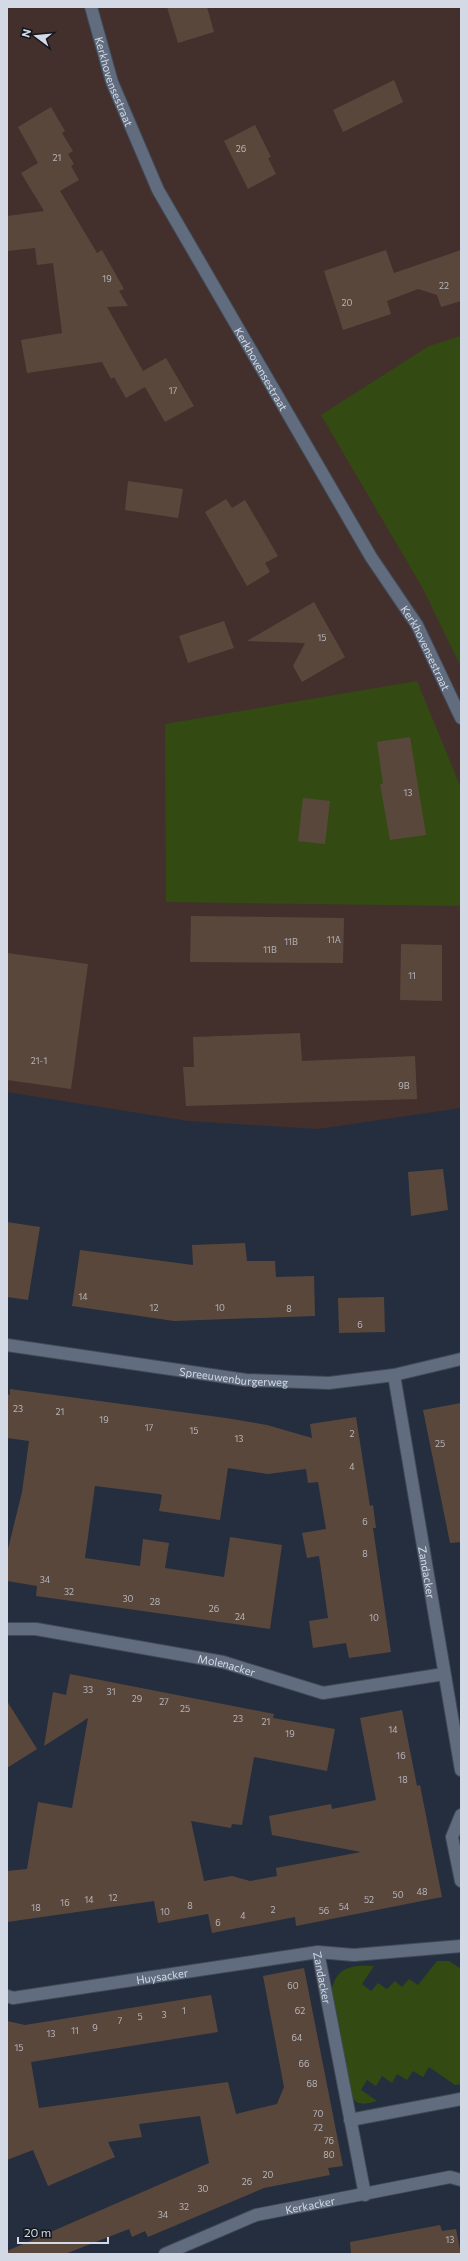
<svg xmlns="http://www.w3.org/2000/svg" width="468" height="2261" font-family="Commissioner,sans-serif">
	<rect width="100%" height="100%" fill="#242e3e"/>
	<path fill="#43302c" d="M7,7H461V1108L318,1129L188,1121L7,1092Z"/>
	<path fill="#334b12" d="M461,336V667L422,587L321,415L429,346Z
		M417,681L461,788V906L166,902L165,724Z
		M437,1961H449L461,1969V2084L455,2085L429,2067L423,2077L413,2071L407,2080L397,2074L392,2083L382,2076L376,2086L367,2080L361,2090L377,2101C369,2103 358,2107 353,2098L331,1994C335,1967 350,1965 374,1966L362,1984L371,1991L378,1983L387,1989L395,1981L402,1987L409,1979L418,1985Z"/>
	<path fill="#5a473c" d="M167,7H207L214,32L178,43Z
		M394,80L403,102L343,132L333,110Z
		M51,107L65,131L62,133L73,151L68,154L74,164L71,166L79,180L60,191L97,253L102,250L124,289L119,291L128,306L107,307L143,371L166,358L194,406L165,422L145,387L126,398L114,377L111,379L102,362L27,373L21,340L62,333L53,263L37,265L35,248L7,251V216L44,211L21,173L38,163L18,127Z
		M255,125L271,157L268,158L276,174L248,189L224,141Z
		M386,250L394,273L461,250V301L441,307L437,295L418,289L387,301L391,314L343,330L324,271Z
		M128,481L183,489L178,518L125,510Z
		M226,499L232,508L245,500L278,556L265,563L270,572L247,586L205,512Z
		M314,602L345,657L302,682L293,666L305,643L247,641Z
		M224,621L234,648L188,663L179,636Z
		M410,737L426,835L390,840L380,784H383L377,742Z
		M303,798L330,801L325,844L298,841Z
		M191,916L344,918L343,963L190,962Z
		M401,944L442,945V1001L400,1000Z
		M7,953L88,964L71,1089L7,1080Z
		M300,1033L302,1061L415,1056L417,1099L186,1106L183,1067H194L193,1037Z
		M443,1169L448,1210L411,1216L408,1172Z
		M7,1222L40,1227L28,1300L7,1297Z
		M245,1243L247,1261H275L276,1277L314,1276L315,1316L174,1321L72,1306L80,1250L193,1265L192,1245Z
		M384,1297L385,1332L339,1333L338,1298Z
		M10,1389L226,1418L267,1425L312,1438L310,1424L356,1417L370,1506L373,1505L376,1528H373L391,1652L349,1658L346,1643L313,1648L309,1621L328,1618L319,1556L307,1558L302,1533L326,1529L318,1482L308,1483L306,1469L268,1474L228,1468L220,1520L159,1511L162,1495L159,1494L95,1486L85,1558L140,1566L143,1539L169,1543L165,1568L224,1577L230,1537L282,1545L270,1629L36,1596L37,1586L7,1581V1553L22,1492L29,1441L7,1438V1394L10,1395Z
		M461,1403V1542L450,1543L423,1410Z
		M70,1674L274,1714L273,1718L335,1729L327,1771L254,1757L242,1825L232,1824L231,1828L191,1821L204,1881L232,1876L250,1881L277,1876L276,1868L361,1852L272,1835L269,1816L331,1804L332,1809L376,1800L360,1718L402,1710L417,1786L420,1785L442,1897L296,1926L295,1917L212,1933L208,1914L158,1923L154,1901L7,1922V1871L27,1869L38,1802L72,1808L88,1718L44,1746L53,1692L66,1695Z
		M7,1701L37,1749L7,1768Z
		M304,1968L343,2166L328,2168L330,2175L264,2188L148,2237L145,2231L132,2237L129,2229L65,2254H7V2251L209,2163L200,2116L139,2124L142,2137L108,2142L115,2157L48,2186L33,2150L7,2160V2021L25,2025L211,1995L218,2032L31,2062L39,2108L228,2082L236,2114L277,2104L284,2087L263,1976Z
		M440,2225L442,2231L456,2229L461,2254H351L350,2242Z"/>
	<g fill="none" stroke-linecap="round" stroke-linejoin="round">
		<defs>
			<g id="minor">
				<path id="s1" d="M91,7L112,82L158,190L371,557L417,625L461,718"/>
				<path id="s2" d="M7,1345L246,1380L329,1383L394,1375L461,1359"/>
				<path id="s3" d="M394,1375L461,1770"/>
				<path id="s4" d="M7,1629H36L223,1662L323,1693L444,1674"/>
				<path d="M461,1815L452,1837L461,1881"/>
				<path id="s5" d="M318,1952L365,2195"/>
				<path id="s6" d="M7,1996L13,1998L318,1952L354,1955L461,1946"/>
				<path d="M350,2120L461,2099"/>
				<path id="s7" d="M165,2254L256,2215L450,2177L461,2180"/>
			</g>
		</defs>
		<use href="#minor" stroke="#414956" stroke-width="14"/>
		<use href="#minor" stroke="#616d7f" stroke-width="12"/>
	</g>
	<g text-anchor="middle" dominant-baseline="central" stroke-width="4" stroke-linejoin="round" paint-order="stroke">
		<g font-size="9" fill="#b6b5bb">
			<text x="241" y="148">26</text>
			<text x="57" y="157">21</text>
			<text x="107" y="278">19</text>
			<text x="444" y="285">22</text>
			<text x="347" y="302">20</text>
			<text x="173" y="390">17</text>
			<text x="322" y="637">15</text>
			<text x="408" y="792">13</text>
			<text x="334" y="939">11A</text>
			<text x="291" y="941">11B</text>
			<text x="270" y="949">11B</text>
			<text x="412" y="975">11</text>
			<text x="39" y="1060">21-1</text>
			<text x="404" y="1085">9B</text>
			<text x="83" y="1296">14</text>
			<text x="154" y="1307">12</text>
			<text x="220" y="1307">10</text>
			<text x="289" y="1308">8</text>
			<text x="360" y="1324">6</text>
			<text x="18" y="1408">23</text>
			<text x="60" y="1411">21</text>
			<text x="104" y="1419">19</text>
			<text x="149" y="1427">17</text>
			<text x="194" y="1430">15</text>
			<text x="352" y="1433">2</text>
			<text x="239" y="1438">13</text>
			<text x="440" y="1443">25</text>
			<text x="352" y="1466">4</text>
			<text x="365" y="1521">6</text>
			<text x="365" y="1553">8</text>
			<text x="45" y="1579">34</text>
			<text x="69" y="1591">32</text>
			<text x="128" y="1598">30</text>
			<text x="155" y="1601">28</text>
			<text x="214" y="1608">26</text>
			<text x="240" y="1616">24</text>
			<text x="374" y="1617">10</text>
			<text x="88" y="1689">33</text>
			<text x="111" y="1691">31</text>
			<text x="137" y="1698">29</text>
			<text x="164" y="1701">27</text>
			<text x="185" y="1708">25</text>
			<text x="238" y="1718">23</text>
			<text x="266" y="1721">21</text>
			<text x="393" y="1729">14</text>
			<text x="290" y="1733">19</text>
			<text x="401" y="1755">16</text>
			<text x="403" y="1779">18</text>
			<text x="422" y="1891">48</text>
			<text x="398" y="1894">50</text>
			<text x="113" y="1897">12</text>
			<text x="89" y="1899">14</text>
			<text x="369" y="1899">52</text>
			<text x="65" y="1902">16</text>
			<text x="190" y="1905">8</text>
			<text x="344" y="1906">54</text>
			<text x="36" y="1907">18</text>
			<text x="273" y="1909">2</text>
			<text x="324" y="1910">56</text>
			<text x="165" y="1911">10</text>
			<text x="243" y="1915">4</text>
			<text x="218" y="1922">6</text>
			<text x="293" y="1985">60</text>
			<text x="184" y="2010">1</text>
			<text x="300" y="2010">62</text>
			<text x="164" y="2014">3</text>
			<text x="140" y="2016">5</text>
			<text x="120" y="2020">7</text>
			<text x="95" y="2027">9</text>
			<text x="75" y="2030">11</text>
			<text x="51" y="2033">13</text>
			<text x="297" y="2037">64</text>
			<text x="19" y="2047">15</text>
			<text x="304" y="2063">66</text>
			<text x="312" y="2083">68</text>
			<text x="318" y="2113">70</text>
			<text x="318" y="2127">72</text>
			<text x="329" y="2140">76</text>
			<text x="329" y="2154">80</text>
			<text x="268" y="2174">20</text>
			<text x="247" y="2181">26</text>
			<text x="203" y="2188">30</text>
			<text x="184" y="2206">32</text>
			<text x="163" y="2214">34</text>
			<text x="450" y="2239">13</text>
		</g>
		<g font-size="11" fill="#d4dae5" stroke="#12161d">
			<text stroke="none"><textPath href="#s1" startOffset="78">Kerkhovensestraat</textPath></text>
			<text stroke="none"><textPath href="#s1" startOffset="402">Kerkhovensestraat</textPath></text>
			<text stroke="none"><textPath href="#s1" startOffset="726">Kerkhovensestraat</textPath></text>
			<text stroke="none"><textPath href="#s2" startOffset="229">Spreeuwenburgerweg</textPath></text>
			<text stroke="none"><textPath href="#s3" startOffset="200">Zandacker</textPath></text>
			<text stroke="none"><textPath href="#s4" startOffset="223">Molenacker</textPath></text>
			<text stroke="none"><textPath href="#s6" startOffset="157">Huysacker</textPath></text>
			<text stroke="none"><textPath href="#s5" startOffset="26">Zandacker</textPath></text>
			<text stroke="none"><textPath href="#s7" startOffset="154">Kerkacker</textPath></text>
		</g>
	</g>
	<rect width="468" height="2261" fill="none" stroke="#d4dae5" stroke-width="16"/>
	<g transform="translate(36 36) rotate(286)" stroke="#12161d" stroke-width="3" paint-order="stroke">
	<path d="M0-3L7 15L0 10L-7 15Z" fill="#d4dae5"/>
	<text y="-6" font-size="11" font-weight="bold" text-anchor="middle" fill="#d4dae5">N</text>
	</g>
	<path d="M18 2237v6h90v-6" fill="none" stroke="#d4dae5" stroke-width="2"/>
	<text x="24" y="2237" font-size="12" fill="#d4dae5" stroke="#12161d" stroke-width="3" paint-order="stroke">20 m</text>
</svg>
